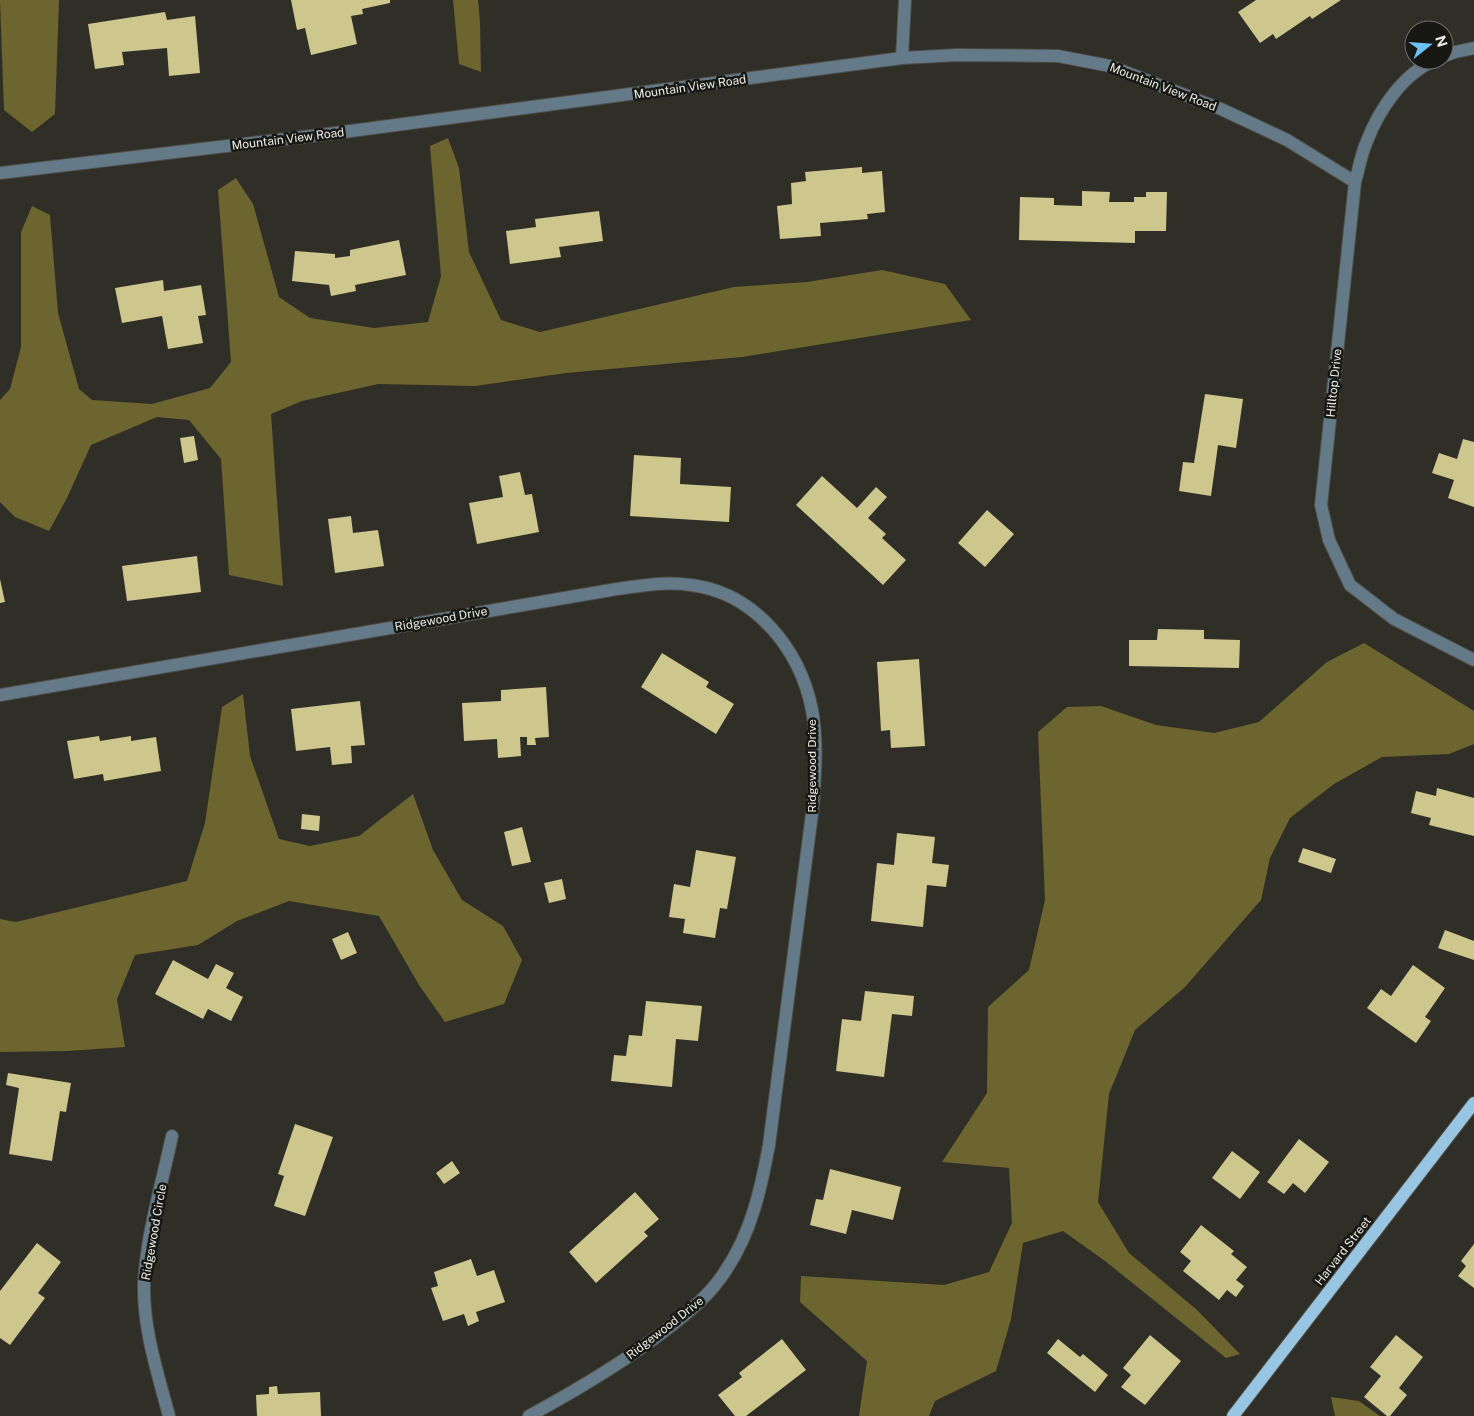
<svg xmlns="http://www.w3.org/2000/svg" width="1474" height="1416" font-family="'Public Sans',sans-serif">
	<rect width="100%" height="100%" fill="#302f27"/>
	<path fill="#6c652f" d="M0,0H59L55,114L32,132L4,110Z
		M453,0H478L480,22L481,72L459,64Z
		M448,138L459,168L469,252L501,320L540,332L734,287L807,282L882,270L945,284L971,320L742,357L566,373L475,386L378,384L302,401L271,414L283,586L229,575L221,459L189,420L157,417L91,445L67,498L49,531L15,517L0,502V400L10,389L21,347V232L32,206L50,215L58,313L79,389L92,400L152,404L210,388L231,362L218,190L236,178L253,204L279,297L310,318L374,328L428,322L441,276L430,146Z
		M1364,643L1474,711V744L1449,754L1382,757L1334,784L1290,818L1270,858L1261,900L1185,987L1135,1030L1109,1094L1098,1202L1129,1253L1197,1310L1240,1354L1226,1358L1105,1261L1063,1231L1023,1243L1011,1319L996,1371L935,1401L929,1416H859L867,1361L800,1302L801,1276L944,1285L989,1272L1012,1223L1009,1168L942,1162L987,1093L988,1007L1029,970L1045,900L1038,732L1067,707L1101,706L1156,725L1214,733L1259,722L1327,662Z
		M243,694L250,756L279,839L310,846L359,836L413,794L433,850L462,900L503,926L522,960L504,1004L445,1022L419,985L379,916L289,901L237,921L198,945L135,955L117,999L125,1047L67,1051L0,1052V919L16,922L187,881L205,823L222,707Z
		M1331,1397L1359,1401L1380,1416H1335Z"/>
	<path fill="#cdc68d" d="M291,0H390V3L362,9L363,14L351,16L357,44L311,55L305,28L297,30Z
		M1256,0H1341L1312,19L1310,16L1276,39L1273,34L1260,43L1238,12Z
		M165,12L167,20L195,16L200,73L169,76L167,48L122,52L124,65L95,69L88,24Z
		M862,167V173L882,171L885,212L867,214L868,219L820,223L821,236L780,239L777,206L792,204L791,183L806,181L805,172Z
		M1082,191L1110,192L1109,202H1134V197H1146V192H1167L1166,231H1135V243L1019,240L1020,197L1054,198V205L1082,206Z
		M599,211L603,241L559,247L561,257L510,264L506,231L536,227L535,219Z
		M399,240L406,275L355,285L356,291L331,296L329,285L292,281L295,251L335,254V258L350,256V250Z
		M163,280L164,291L201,285L206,315L198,316L203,343L168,349L162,316L122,323L115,288Z
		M1205,394L1243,399L1236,448L1218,445L1211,496L1179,491L1183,462L1194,463Z
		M194,436L198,460L184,463L180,438Z
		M1463,439L1474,442V507L1448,498L1454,480L1432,473L1439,453L1457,459Z
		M634,455L681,458L680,484L731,487L729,522L630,516Z
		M520,472L525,495L532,494L539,532L477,544L469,503L503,497L499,476Z
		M822,476L857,508L876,487L887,497L868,518L886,534L882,538L906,560L883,585L796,505Z
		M987,510L1014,534L985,567L958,543Z
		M351,516L353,533L378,530L384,566L335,573L328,519Z
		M197,556L201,592L127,601L122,566Z
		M0,579L5,602L0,603Z
		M1158,629L1204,630V639L1240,640L1239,668L1129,666V640H1157Z
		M662,653L709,682L706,687L734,704L716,734L641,687Z
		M919,659L925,746L891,748L890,730L881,731L877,662Z
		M546,687L549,737L535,738L536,745H527V737H520L521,756L498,758L497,739L464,741L462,703L501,701V690Z
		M360,701L365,745L351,746L352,763L332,765L330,747L296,751L291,709Z
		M99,736L100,741L131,736V741L156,737L161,771L104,781L103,774L74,779L67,741Z
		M1437,788L1474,798V836L1429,825L1431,818L1411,813L1416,791L1436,796Z
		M302,814L320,816L319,831L301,829Z
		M522,827L531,862L512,866L504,832Z
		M897,833L935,837L932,863L949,865L946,887L927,885L923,927L871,921L877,863L894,865Z
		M1303,848L1336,859L1331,873L1298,862Z
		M696,850L736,857L727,909L720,908L715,938L683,933L685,919L669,917L674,884L690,887Z
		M562,879L566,899L549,903L544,883Z
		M1445,930L1474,941V960L1438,948Z
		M348,932L357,953L341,960L332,939Z
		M173,960L208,979L216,964L234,973L226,988L243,997L231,1021L208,1009L203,1019L155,994Z
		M1413,965L1445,988L1425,1017L1431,1021L1416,1043L1367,1008L1381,989L1391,996Z
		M865,991L914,996L912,1016L892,1014L884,1077L836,1071L842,1019L861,1021Z
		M646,1001L702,1006L698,1041L676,1039L672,1087L611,1081L614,1055L626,1056L629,1035L642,1036Z
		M8,1073L71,1083L66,1112L60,1111L52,1161L9,1154L19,1088L6,1085Z
		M295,1124L333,1137L305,1216L274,1206L284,1176L278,1174Z
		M1299,1139L1329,1162L1305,1193L1293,1183L1284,1194L1267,1182Z
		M1232,1151L1260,1172L1240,1199L1212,1178Z
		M452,1161L460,1173L444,1184L436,1173Z
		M830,1169L901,1187L893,1220L852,1210L846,1234L810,1225L816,1199L823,1200Z
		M635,1192L659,1219L644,1232L648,1236L596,1283L569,1252Z
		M1201,1225L1234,1251L1231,1254L1247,1267L1236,1280L1244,1286L1236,1297L1227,1290L1219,1300L1183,1271L1191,1261L1180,1252Z
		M37,1243L61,1262L38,1293L45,1298L10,1345L0,1338V1291Z
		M1474,1244V1288L1458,1276L1466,1266L1461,1261Z
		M471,1259L477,1276L494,1270L505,1302L476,1312L479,1321L468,1326L464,1314L443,1321L431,1288L438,1286L434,1272Z
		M1150,1335L1181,1361L1145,1405L1121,1387L1131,1375L1123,1368Z
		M1396,1335L1423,1357L1399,1388L1407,1395L1390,1416H1387L1364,1397L1381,1376L1370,1367Z
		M782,1339L806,1370L746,1416H735L718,1395L742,1377L739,1373Z
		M1058,1339L1080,1357L1083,1354L1108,1375L1095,1392L1047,1353Z
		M277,1386L278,1394L320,1392L321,1416H257L256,1395L269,1394V1387Z"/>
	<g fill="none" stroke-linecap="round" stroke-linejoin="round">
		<defs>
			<path id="minor" d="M1444,56L1455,52L1474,48
				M902,58L905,0
				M1436,60C1403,73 1379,110 1367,141C1361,154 1359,169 1355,182L1321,505L1329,540L1350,585L1394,619L1474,660
				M0,173L328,134L902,58L957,55L1058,56L1110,66L1221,109L1287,140L1355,182
				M0,695L611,590C637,586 664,581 691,585C755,593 800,649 812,710C818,741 815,775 813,806L769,1145C761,1189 751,1233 726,1270C711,1294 689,1312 667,1329C624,1362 577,1390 529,1416
				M169,1416C158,1374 143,1329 144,1285C146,1237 162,1183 172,1136"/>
			<path id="major" d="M1233,1416L1474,1103"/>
		</defs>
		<use href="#minor" stroke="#4e4d46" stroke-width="14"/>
		<use href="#major" stroke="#4e4d46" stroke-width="14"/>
		<use href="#minor" stroke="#647a88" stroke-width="12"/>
		<use href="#major" stroke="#97c5e2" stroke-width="12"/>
	</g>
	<g text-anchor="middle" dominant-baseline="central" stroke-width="5" stroke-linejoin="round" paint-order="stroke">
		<g font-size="12" fill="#ecece7" stroke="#171713">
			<text transform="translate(690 87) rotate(-8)">Mountain View Road</text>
			<text transform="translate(1163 87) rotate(21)">Mountain View Road</text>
			<text transform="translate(288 139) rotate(-7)">Mountain View Road</text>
			<text transform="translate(1334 383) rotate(-84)">Hilltop Drive</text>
			<text transform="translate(441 619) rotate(-10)">Ridgewood Drive</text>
			<text transform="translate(812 766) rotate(-90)">Ridgewood Drive</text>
			<text transform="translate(154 1232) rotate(-80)">Ridgewood Circle</text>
			<text transform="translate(1343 1251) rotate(-52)">Harvard Street</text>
			<text transform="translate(665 1328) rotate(-38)">Ridgewood Drive</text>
		</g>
	</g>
	<g transform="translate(1429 45) rotate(73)"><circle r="24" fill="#171713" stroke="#6c6c68"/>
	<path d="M0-4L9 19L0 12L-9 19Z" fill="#6ec2f3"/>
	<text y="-8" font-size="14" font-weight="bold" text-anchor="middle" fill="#ecece7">N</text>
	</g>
</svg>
